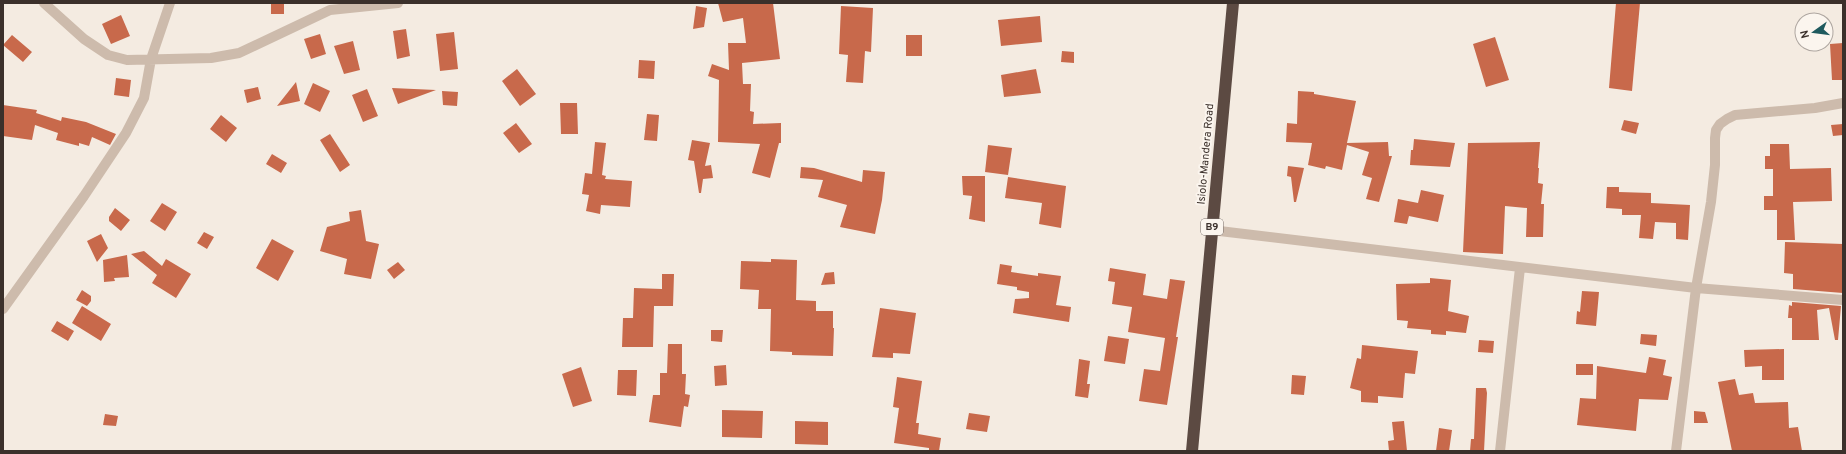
<svg xmlns="http://www.w3.org/2000/svg" width="1846" height="454" font-family="Overpass,sans-serif">
	<rect width="100%" height="100%" fill="#f4ebe1"/>
	<path fill="#c8694b" d="M271,3H284V14H271Z
		M718,3H773L780,59L742,63L743,84H751L750,111L754,112L753,124L781,123V143H779L770,178L752,173L760,144L718,142L719,80L708,76L712,64L729,70L728,43H746L743,18L723,22Z
		M1616,3H1640L1632,91L1609,88Z
		M696,6L707,8L704,27L693,29Z
		M841,6L873,8L871,52L865,51L863,83L846,82L848,55L839,54Z
		M121,15L130,36L111,44L102,24Z
		M1040,16L1042,42L1001,46L998,20Z
		M406,29L410,56L397,59L393,31Z
		M454,32L458,69L440,71L436,34Z
		M320,34L326,54L311,59L304,39Z
		M12,35L32,52L23,62L3,45Z
		M906,35H922V56H906Z
		M1495,37L1509,80L1486,87L1473,44Z
		M353,41L360,70L344,74L334,46Z
		M1843,43V80H1832L1830,44Z
		M1062,51L1074,52V63L1061,62Z
		M639,60L655,61L654,79L638,78Z
		M517,69L536,94L520,106L502,81Z
		M1036,69L1041,93L1004,97L1001,75Z
		M116,78L131,80L129,97L114,95Z
		M296,82L300,101L277,106Z
		M313,83L330,91L320,112L304,104Z
		M258,87L261,99L247,103L244,90Z
		M392,88L436,90L398,104Z
		M367,89L378,116L363,122L352,95Z
		M442,91L458,92L457,106L443,105Z
		M1298,91L1314,92V94L1356,101L1347,143L1388,142L1389,156H1392L1379,202L1366,199L1372,178L1362,175L1369,152L1347,145L1342,170L1326,166L1325,169L1308,165L1312,143L1286,142L1287,123L1297,124Z
		M560,103H577L578,134H561Z
		M3,105L37,110L36,113L61,121L62,117L86,122L116,134L110,145L92,137L89,146L79,143V146L56,140L58,133L35,125L32,140L3,136Z
		M647,114L659,115L657,141L644,140Z
		M221,115L237,128L226,142L210,129Z
		M1624,120L1639,123L1636,134L1621,130Z
		M516,123L532,144L519,153L503,133Z
		M1843,124V135L1833,136L1831,125Z
		M330,134L350,165L340,172L320,140Z
		M1414,139L1455,143L1450,167L1410,165L1411,150H1413Z
		M692,140L710,143L705,166L711,165L713,178L703,179L701,193H699L694,161L688,160Z
		M595,142L606,143L602,175L606,176L605,179L632,181L630,207L601,205L600,214L586,211L589,195L582,194L585,173L592,174Z
		M1540,142L1538,168H1539L1538,183L1543,184L1541,204H1544L1543,237H1526L1527,208L1505,206L1503,254L1463,252L1468,143Z
		M1770,144H1789L1790,169L1831,168L1832,201L1793,202L1795,240H1777V210H1764V196H1773V169H1765V156H1770Z
		M988,145L1012,148L1008,175L985,172Z
		M272,154L287,163L281,173L266,164Z
		M1288,166L1304,168L1296,202H1294L1291,177L1287,176Z
		M801,167L814,168L862,182L863,170L885,172L882,200L875,234L840,227L847,205L818,197L823,180L800,178Z
		M962,176H985V222L969,219L972,196L963,195Z
		M1008,177L1066,186L1061,228L1039,224L1042,203L1005,198Z
		M1607,187H1619V192L1651,193V203L1690,205L1688,240L1676,239V223L1655,222L1653,239L1639,238L1641,215H1622V209L1606,208Z
		M1421,190L1444,195L1438,222L1409,216L1407,224L1394,222L1398,199L1418,203Z
		M162,203L177,212L165,231L150,221Z
		M115,208L130,220L121,231L109,221V217Z
		M361,210L366,241L379,244L371,279L344,274L347,259L320,251L327,227L350,221L349,212Z
		M204,232L214,237L207,249L197,243Z
		M101,234L108,248L97,262L87,241Z
		M272,239L294,251L278,281L256,268Z
		M1785,242L1843,244V293L1793,289V274L1784,273Z
		M144,251L162,266L166,259L191,274L176,298L152,283L157,275L131,254Z
		M127,255L129,277L114,278L115,281L104,282L103,260Z
		M771,259L797,260L796,300L816,301V311H833V328H834L833,356L792,355V352L770,351L771,309H758L759,290L740,289L741,261L771,262Z
		M398,262L405,270L394,279L387,270Z
		M1000,264L1012,266L1011,272L1038,276V273L1061,276L1056,305L1071,307L1069,322L1013,313L1015,299L1029,298V292L1017,290V287L997,284Z
		M1110,268L1146,274L1143,295L1167,299L1170,279L1185,281L1176,337H1178L1167,405L1139,401L1144,369L1160,371L1165,338L1128,332L1132,307L1112,304L1115,282L1108,281Z
		M834,272L835,284L821,285L825,273Z
		M662,274H674L673,306H654L653,347H622L623,318H633L634,288L662,289Z
		M1430,278L1451,280L1448,311L1469,316L1466,333L1446,331V335L1431,334V330L1407,328L1408,321L1397,320L1396,284L1430,283Z
		M82,290L91,296V301L87,306L76,300Z
		M1582,291L1599,292L1596,326L1576,324L1577,311L1580,312Z
		M1792,302L1841,306L1838,340H1835L1829,308L1817,310L1819,340H1792V318H1788L1789,305L1792,306Z
		M82,306L111,324L101,341L72,323Z
		M880,308L916,313L910,354L893,353V358L872,357Z
		M57,321L74,331L68,341L51,331Z
		M711,330H723L722,342L711,341Z
		M1641,334L1657,335L1656,346L1640,344Z
		M1108,336L1129,339L1125,364L1104,361Z
		M1479,340L1494,341L1493,353L1478,352Z
		M668,344H682V374H686L685,394L690,395L688,407L684,406L681,427L649,422L653,395H660V373H667Z
		M1362,345L1418,351L1415,374L1405,373L1403,398L1378,396V403L1361,402V391L1350,388L1357,358L1361,359Z
		M1784,349V380H1762V366L1745,367L1744,350Z
		M1649,357L1666,360L1663,375L1672,377L1668,400L1639,399L1636,431L1577,425L1580,398L1596,399L1597,366L1646,373Z
		M1079,359L1090,361L1087,384H1090L1088,398L1075,396Z
		M1576,364H1593V375H1576Z
		M726,365L727,385L715,386L714,366Z
		M581,367L592,401L573,407L562,374Z
		M618,370H637L636,396L617,395Z
		M1292,375L1306,376L1304,395L1291,394Z
		M897,377L922,381L916,423H919L918,434L941,438L939,451H929V448L894,443L899,408L893,407Z
		M1735,379L1739,395L1753,393L1755,403L1788,402L1789,428L1798,427L1802,451H1732L1718,382Z
		M1476,388H1486L1487,393L1484,451H1470L1471,439H1474Z
		M722,410L763,411L762,438L722,437Z
		M1694,411L1705,412L1708,423H1694Z
		M969,413L990,416L987,432L966,429Z
		M105,414L118,416L116,426L103,425Z
		M795,421L828,422V445L795,444Z
		M1404,421L1407,451H1389L1388,441L1394,440L1392,422Z
		M1439,428L1452,430L1449,451H1436Z"/>
	<g fill="none" stroke-linecap="round" stroke-linejoin="round">
		<path stroke="#cdbbac" stroke-width="10" d="M44,3L84,39L108,55L127,60L211,58L239,53L330,10L398,3
			M1211,230L1696,288L1843,300
			M3,309L84,196L126,133L144,98L151,59L170,3
			M1500,451L1520,268
			M1676,451L1696,288L1711,202L1715,165V138L1716,130L1720,124L1727,119L1735,115L1815,108L1843,103"/>
		<path stroke="#5c4a42" stroke-width="12" d="M1192,451L1233,3"/>
	</g>
	<g text-anchor="middle" dominant-baseline="central" stroke-width="4" stroke-linejoin="round" paint-order="stroke">
		<rect fill="#fbf5ee" stroke="#756b66" stroke-width="1" x="1201" y="219" width="22" height="16" rx="3"/>
		<g font-size="10" font-weight="bold" fill="#3b302b">
			<text x="1212" y="227">B9</text>
		</g>
		<g font-size="11" fill="#3b302b" stroke="#fbf5ee">
			<text transform="translate(1206 154) rotate(-85)">Isiolo-Mandera Road</text>
		</g>
	</g>
	<rect width="1846" height="454" fill="none" stroke="#3b302b" stroke-width="8"/>
	<g transform="translate(1814 32) rotate(256)"><circle r="19" fill="#fbf5ee" stroke="#aea6a0"/>
	<path d="M0-3L7 15L0 10L-7 15Z" fill="#1f5a5e"/>
	<text y="-6" font-size="11" font-weight="bold" text-anchor="middle" fill="#3b302b">N</text>
	</g>
</svg>
